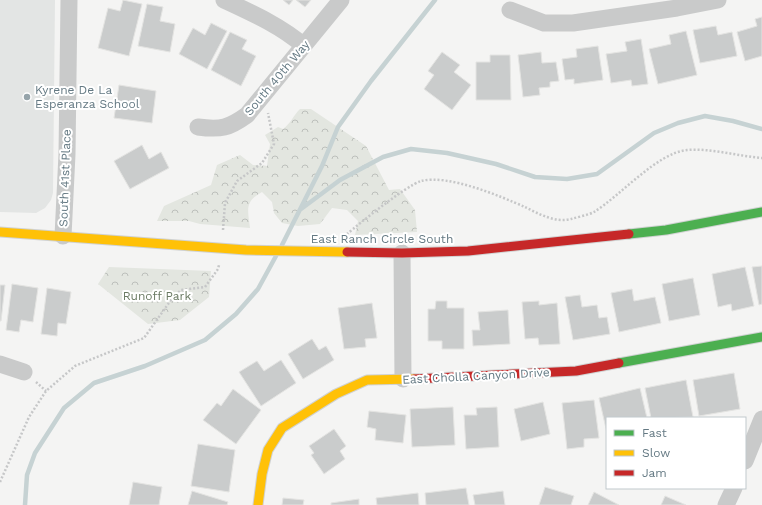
<svg xmlns="http://www.w3.org/2000/svg" width="762" height="505" font-family="'Work Sans',sans-serif">
	<defs>
		<pattern id="park-crowns" width="20" height="18" patternUnits="userSpaceOnUse"><rect width="20" height="18" fill="#e3e6e0"/><path d="M2 6a3 3 0 1 1 6 0M12 15a3 3 0 1 1 6 0" fill="none" stroke="#bcbfbb"/></pattern>
	</defs>
	<rect width="100%" height="100%" fill="#f4f4f3"/>
	<path fill="#e3e5e4" d="M0,0H55L53,193L51,200L45,208L36,213L0,212Z"/>
	<path fill="url(#park-crowns)" d="M300,109H311L366,146L389,190L400,189L415,210L417,232L355,235L358,221L347,210L332,208L320,224L298,226L282,223L274,213L272,202L262,192C244,202 248,210 250,228L200,224L189,221H157L164,206L211,185L217,165L240,155L253,165L267,166L270,144L265,135L278,127L283,129C291,123 293,116 300,109Z
		M109,267L211,271L209,297L180,320L148,324L98,284Z"/>
	<g fill="none" stroke-linecap="round" stroke-linejoin="round">
		<path stroke="#c6d2d3" stroke-width="4.5" d="M301,209L340,180L383,157L411,149L447,153L496,164L535,177L567,179L597,174L654,133L678,123L705,116L733,121L762,129
			M282,245L322,166L338,127L371,81L435,0
			M25,505L27,475L35,453L64,408L94,383L145,366L205,340L236,314L258,289L276,256"/>
	</g>
	<path fill="#cacccc" stroke="#e4e4e2" d="M123,0L142,4L129,56L98,48L108,8L120,11Z
		M283,0H293L289,5Z
		M296,0H311L305,7Z
		M147,4L163,7L160,21L175,24L170,52L138,46Z
		M762,17V56L745,61L737,32L757,26L755,19Z
		M211,23L227,31L207,69L179,54L193,28L205,35Z
		M716,26L718,35L732,32L737,56L700,63L693,30Z
		M686,31L697,75L658,84L649,49L671,44L669,35Z
		M230,32L247,40L242,49L256,56L241,86L211,70Z
		M641,39L648,84L632,86L631,80L611,83L606,54L627,51L625,42Z
		M598,46L603,80L574,84V79L565,80L562,59L577,57L576,49Z
		M442,52L460,65L454,72L471,85L452,110L424,89L434,75L428,71Z
		M541,52L542,63L556,62L559,81L550,82V87L539,88L540,95L523,97L518,55Z
		M490,55H510L511,100H476V62H490Z
		M119,85L156,91L152,123L114,118Z
		M142,145L149,159L161,152L169,168L130,189L114,161Z
		M762,266V304L759,305L752,267Z
		M745,267L754,306L732,311L731,304L718,307L712,274Z
		M693,278L700,315L669,321L662,284Z
		M12,284L38,288L33,322L21,320L19,332L6,330Z
		M0,285H5L1,321H0Z
		M47,288L71,292L66,324L58,323L57,336L41,334Z
		M632,289L634,301L655,297L661,323L619,332L611,293Z
		M580,295L582,307L597,305L599,318L607,317L610,334L573,340L565,297Z
		M436,301H447V308H464V349H442V341H428V309H435Z
		M539,301V305L557,303L560,344L539,345L538,338L525,339L522,302Z
		M372,303L377,338L365,339L366,347L344,349L338,308Z
		M508,310L510,344L473,346L472,330H480L478,312Z
		M312,339L319,350L326,346L334,360L303,379L288,354Z
		M281,360L296,383L261,406L239,372L257,361L264,371Z
		M734,373L740,409L699,416L693,380Z
		M686,380L693,417L651,418L645,388Z
		M640,388L647,418H607V433L599,398Z
		M233,389L261,410L236,444L203,420L217,403L221,406Z
		M594,400L599,438L584,439V447L567,449L562,403Z
		M543,402L550,434L521,441L514,409Z
		M453,407L455,445L412,447L410,409Z
		M497,407L499,447L466,449L464,415H477L476,408Z
		M369,411L406,415L403,443L375,440L376,429L367,427Z
		M334,429L346,446L340,451L345,459L324,474L311,455L314,453L309,446Z
		M198,444L235,450L229,492L191,486Z
		M133,482L162,487L159,505H129Z
		M545,487L574,496L571,505H539Z
		M466,488L469,505H426L425,493Z
		M192,491L228,502L227,505H188Z
		M503,491L505,505H475L473,495Z
		M594,492L619,505H588Z
		M418,493L419,505H377L376,498Z
		M665,496L686,505H661Z
		M283,498L304,500L303,505H282Z
		M359,499V505H331V503Z"/>
	<g fill="none" stroke-linecap="round" stroke-linejoin="round">
		<defs>
			<path id="fast" d="M629,234L666,230L762,212
				M619,363L762,337"/>
			<path id="slow" d="M0,232L246,250L347,252
				M258,505L262,474L268,450L282,428L336,394L367,380L414,379"/>
			<path id="jam" d="M347,252L402,253L468,251L629,234
				M414,379L576,371L619,363"/>
		</defs>
		<use href="#fast" stroke="#d0d2d2" stroke-width="11"/>
		<use href="#slow" stroke="#d0d2d2" stroke-width="11"/>
		<use href="#jam" stroke="#d0d2d2" stroke-width="11"/>
		<path stroke="#c6c7c8" stroke-width="2.5" stroke-dasharray="2 2" stroke-linecap="butt" d="M223,230L225,203L237,181L262,163L274,144L268,113
			M347,234C361,222 406,186 421,181C448,174 500,196 525,207C539,214 555,223 571,219C578,217 588,215 594,212C620,196 657,153 687,150C711,148 737,156 762,158
			M36,382L46,391
			M0,482L29,417L46,391L75,366L144,338L171,300L181,290L205,287L218,269L219,265"/>
		<path stroke="#c9caca" stroke-width="17" d="M224,0C252,13 281,26 304,46
			M510,10L544,23H573L677,8L718,0
			M198,127C221,130 229,128 247,115L341,0
			M63,236L67,154L69,0
			M402,253L403,379
			M0,364L24,372
			M745,461L762,419
			M726,505L734,488"/>
		<use href="#fast" stroke="#4caf50" stroke-width="9"/>
		<use href="#slow" stroke="#ffc107" stroke-width="9"/>
		<use href="#jam" stroke="#c62828" stroke-width="9"/>
	</g>
	<circle fill="#96a4aa" stroke="#fff" stroke-width="1.5" cx="27" cy="97" r="4"/>
	<g text-anchor="middle" dominant-baseline="central" stroke-width="4" stroke-linejoin="round" paint-order="stroke">
		<g font-size="12" fill="#647983" stroke="#fff">
			<text transform="translate(277 78) rotate(-50)">South 40th Way</text>
			<text transform="translate(65 178) rotate(-88)">South 41st Place</text>
			<text x="382" y="239">East Ranch Circle South</text>
			<text transform="translate(476 376) rotate(-3)">East Cholla Canyon Drive</text>
		</g>
		<g font-size="12" fill="#647983" stroke="#fff" text-anchor="start">
			<text x="35" y="90">Kyrene De La<tspan x="35" dy="14">Esperanza School</tspan></text>
		</g>
		<g font-size="12" fill="#6a7a63" stroke="#fff">
			<text x="157" y="296">Runoff Park</text>
		</g>
	</g>
	<rect x="606" y="417" width="140" height="72" fill="#ffffff" stroke="#c1c9cd"/>
	<rect x="614" y="430" width="20" height="6" fill="#4caf50" stroke="#c1c9cd"/>
	<text x="642" y="437" font-size="12" fill="#647983">Fast</text>
	<rect x="614" y="450" width="20" height="6" fill="#ffc107" stroke="#c1c9cd"/>
	<text x="642" y="457" font-size="12" fill="#647983">Slow</text>
	<rect x="614" y="470" width="20" height="6" fill="#c62828" stroke="#c1c9cd"/>
	<text x="642" y="477" font-size="12" fill="#647983">Jam</text>
</svg>
